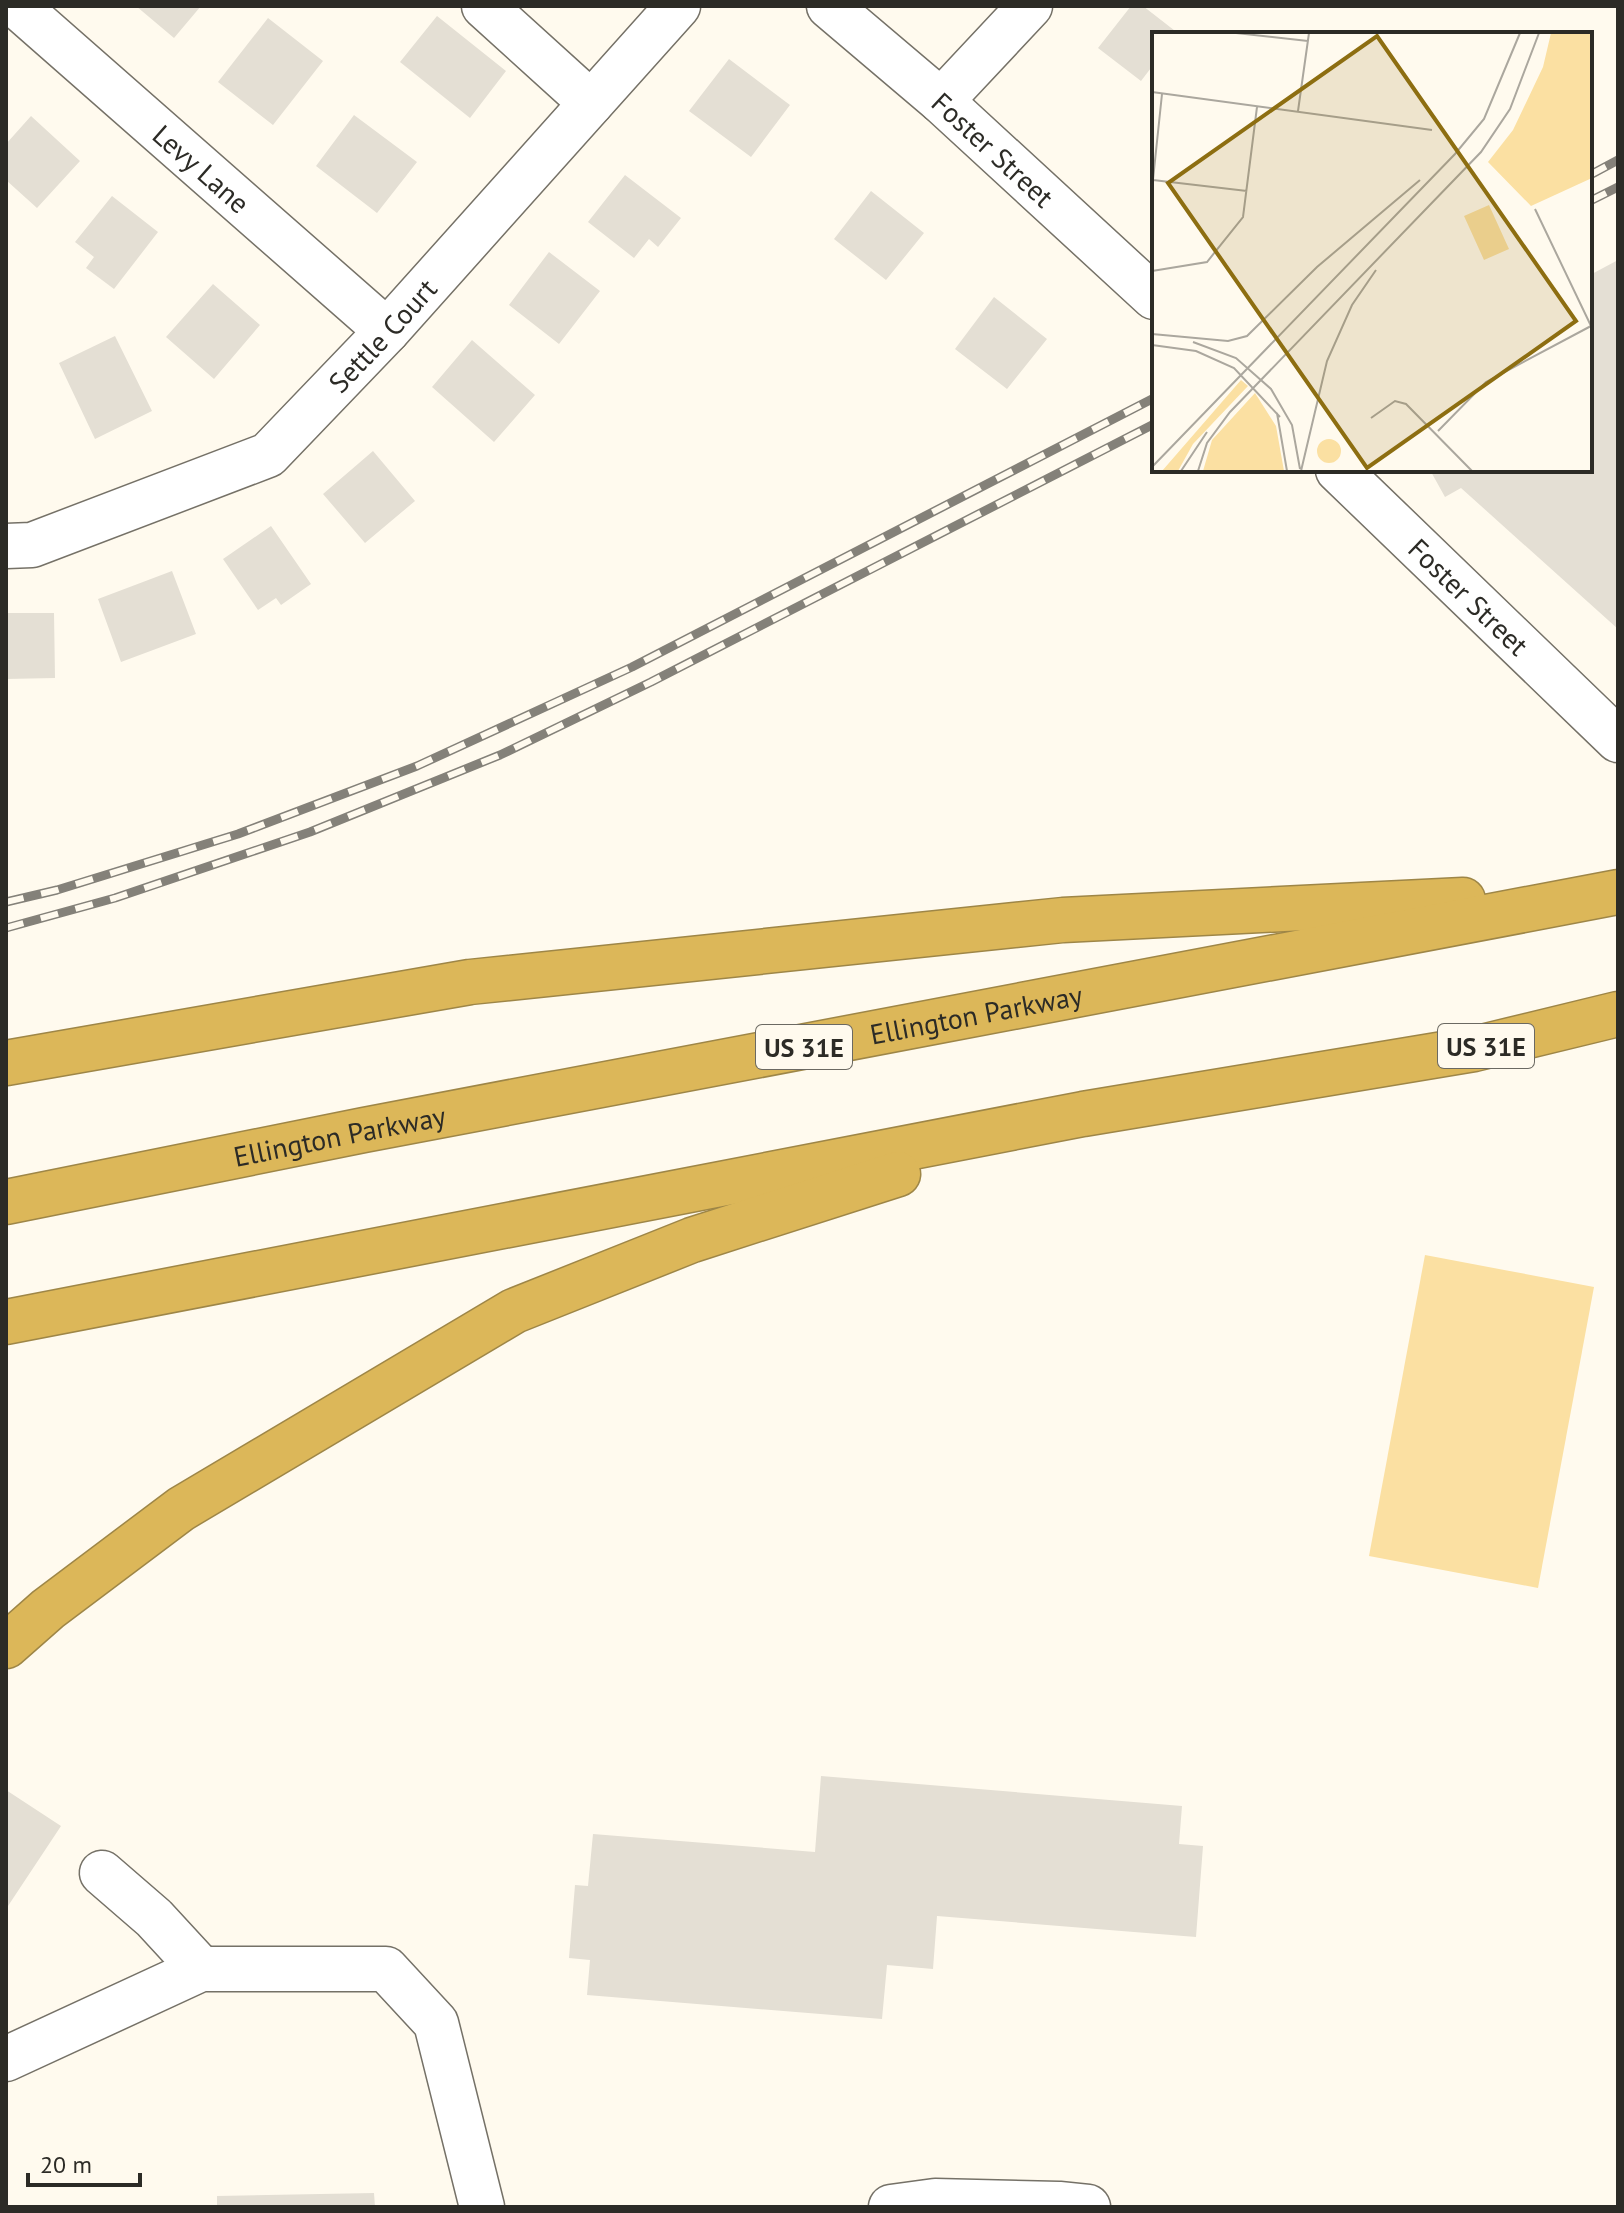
<svg xmlns="http://www.w3.org/2000/svg" width="1624" height="2213" font-family="'PT Sans',sans-serif">
	<rect width="100%" height="100%" fill="#fffaee"/>
	<path fill="#fbe0a2" d="M1425,1255L1594,1287L1538,1588L1369,1556Z"/>
	<path fill="#e4dfd4" d="M136,6H201L174,38Z
		M1131,6H1143L1179,34H1154V64L1141,81L1098,48Z
		M437,16L506,71L470,118L400,62Z
		M268,18L323,61L273,125L218,82Z
		M729,59L790,105L751,157L689,111Z
		M354,115L417,162L377,213L316,166Z
		M31,116L80,161L37,208L6,180V144Z
		M625,175L681,218L658,247L649,239L634,258L588,222Z
		M871,191L924,233L886,280L834,239Z
		M112,196L158,232L114,289L86,268L94,257L75,242Z
		M549,252L600,291L559,344L509,305Z
		M1618,260V629L1461,488L1445,497L1430,470H1590V275Z
		M213,284L260,325L214,379L166,337Z
		M994,297L1047,339L1007,389L955,349Z
		M115,336L152,411L95,439L59,363Z
		M472,340L535,395L494,442L432,387Z
		M373,451L415,501L365,543L323,494Z
		M271,526L311,584L281,605L276,598L258,610L223,559Z
		M172,571L196,634L121,662L98,599Z
		M6,613H54L55,678L6,679Z
		M821,1776L1182,1806L1179,1844L1203,1846L1196,1937L937,1916L933,1969L887,1965L882,2019L587,1995L590,1960L569,1958L575,1885L588,1886L593,1834L815,1852Z
		M6,1790L61,1826L8,1906L6,1905Z
		M374,2193L375,2207H217V2196Z"/>
	<g fill="none" stroke-linecap="round" stroke-linejoin="round">
		<defs>
			<g id="minor">
				<path id="s1" d="M17,6L387,331"/>
				<path d="M484,6L591,103"/>
				<path id="s2" d="M829,6L941,101L1154,297"/>
				<path d="M941,101L1030,6"/>
				<path id="s3" d="M1338,470L1618,740"/>
				<path id="s4" d="M6,546L32,545L268,455L387,331L678,6"/>
				<path d="M102,1873L154,1918L201,1969"/>
				<path d="M6,2059L201,1969H386L436,2023L482,2207"/>
				<path d="M891,2207L935,2201L1059,2204L1088,2207"/>
			</g>
			<g id="highway">
				<path d="M6,1063L470,982L1063,920L1463,900"/>
				<path id="s5" d="M6,1202L364,1130L1618,892"/>
				<path d="M6,1322L1083,1114L1474,1049L1618,1014"/>
				<path d="M6,1646L48,1609L181,1509L514,1311L692,1240L898,1174"/>
			</g>
		</defs>
		<use href="#minor" stroke="#757167" stroke-width="47"/>
		<use href="#highway" stroke="#9e8647" stroke-width="47"/>
		<use href="#minor" stroke="#fff" stroke-width="44"/>
		<use href="#highway" stroke="#dcb759" stroke-width="44"/>
		<defs>
			<path id="rail" d="M1590,175L1618,160
				M1590,201L1618,187
				M6,902L57,890L238,834L417,766L632,667L1154,398
				M6,928L115,898L310,832L500,755L651,682L1154,424"/>
		</defs>
		<use href="#rail" stroke="#848179" stroke-width="9"/>
		<use href="#rail" stroke="#fffaee" stroke-width="6" stroke-dasharray="18" stroke-linecap="butt"/>
	</g>
	<g text-anchor="middle" dominant-baseline="central" stroke-width="8" stroke-linejoin="round" paint-order="stroke">
		<g fill="#fffaee" stroke="#6b6962" stroke-width="2">
			<rect x="1438" y="1024" width="96" height="44" rx="6"/>
			<rect x="756" y="1025" width="96" height="44" rx="6"/>
		</g>
		<g font-size="26" font-weight="bold" fill="#2c2b26">
			<text x="1486" y="1046">US 31E</text>
			<text x="804" y="1047">US 31E</text>
		</g>
		<g font-size="28" fill="#2c2b26" stroke="#fffaee">
			<text stroke="none"><textPath href="#s2" startOffset="218">Foster Street</textPath></text>
			<text stroke="none"><textPath href="#s1" startOffset="246">Levy Lane</textPath></text>
			<text stroke="none"><textPath href="#s4" startOffset="444">Settle Court</textPath></text>
			<text stroke="none"><textPath href="#s3" startOffset="182">Foster Street</textPath></text>
			<text stroke="none"><textPath href="#s5" startOffset="988">Ellington Parkway</textPath></text>
			<text stroke="none"><textPath href="#s5" startOffset="340">Ellington Parkway</textPath></text>
		</g>
	</g>
	<g transform="translate(1152 32)">
		<rect width="440" height="440" fill="#fffaee"/>
		<path d="M399,1H440V146L379,174L336,130L361,98L391,35ZM337,173L357,217L332,228L312,184ZM89,348L96,354L41,412L26,439H10ZM103,361L124,394L132,439H51L60,408ZM165 419a12 12 0 1 1 24 0a12 12 0 1 1-24 0Z" fill="#fbe0a2"/>
		<path fill="none" stroke="#aba79e" stroke-width="2" d="M84,1L156,9M0,60L280,98M146,79L157,1M1,148L95,159M0,157L10,62M383,177L440,296M0,239L55,230L91,185L105,75M0,302L76,309L95,304L165,235L268,148M41,310L84,326L119,357L140,393L148,437M0,313L44,319L82,336L128,385M125,381L135,439M219,386L243,369L254,372L320,439M286,399L334,350L439,294M0,435L303,122L332,87L368,1M29,439L55,400M46,439L55,411L78,380L329,120L358,77L387,1M149,439L175,329L200,273L224,238"/>
		<path fill="#8d6e11" fill-opacity="0.15" stroke="#8d6e11" stroke-width="4" d="M225,4L424,289L215,436L16,151Z"/>
		<rect width="440" height="440" fill="none" stroke="#2c2b26" stroke-width="4"/>
	</g>
	<rect width="1624" height="2213" fill="none" stroke="#2c2b26" stroke-width="16"/>
	<path d="M28 2173v12h112v-12" fill="none" stroke="#2c2b26" stroke-width="4"/>
	<text x="40" y="2173" font-size="24" fill="#2c2b26" stroke="#fffaee" stroke-width="6" paint-order="stroke">20 m</text>
</svg>
